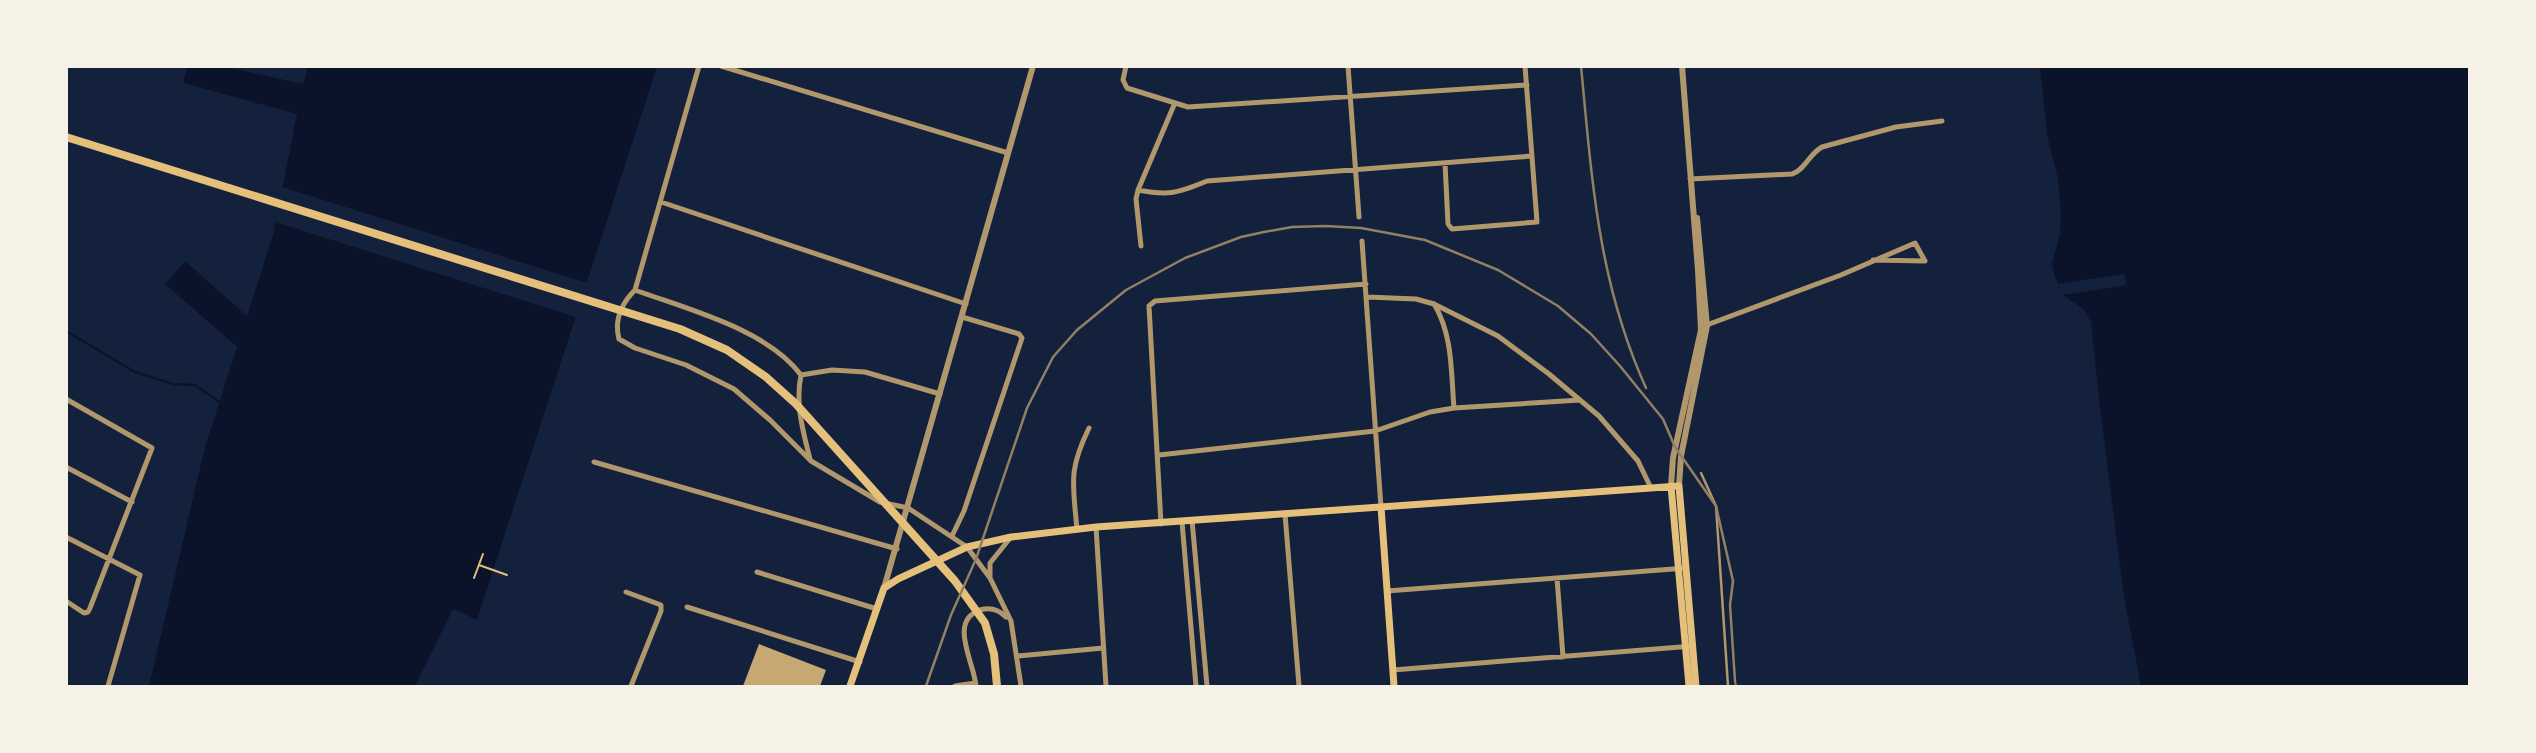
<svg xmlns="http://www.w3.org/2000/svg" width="2536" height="753" font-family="Jost,sans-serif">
	<rect width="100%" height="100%" fill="#14213d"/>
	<path fill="#0b132b" d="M187,67H227L303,84L308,67H657L477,620L453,609L415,686H149L205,447L237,347L165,284L185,261L247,316L273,235L297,114L183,83Z
		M2040,67H2469V686H2141L2124,598L2099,399L2091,322L2084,310L2063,295L2055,277L2052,264L2060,233L2061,217L2058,179L2047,135Z"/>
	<path fill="#14213d" d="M279,186L590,284L579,318L272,221Z
		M2125,274L2126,285L2063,295L2058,284Z"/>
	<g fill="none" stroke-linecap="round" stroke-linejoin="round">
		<path stroke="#0b132b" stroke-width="2.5" d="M66,331L135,372L173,384L195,385L222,404"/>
	</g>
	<path fill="#c6a872" d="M759,644L826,670L820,686H743Z"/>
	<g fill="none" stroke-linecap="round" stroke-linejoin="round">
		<path stroke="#e5c07b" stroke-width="2" d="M479,565L507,575
			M474,578L483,554"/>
		<path stroke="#b1986c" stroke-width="2.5" d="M1701,473L1716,506L1728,686"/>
		<path stroke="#b1986c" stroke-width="5" d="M699,66L635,290C621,304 614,320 619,339L635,348L686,365L734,389L770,420L811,461L880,502L908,508L967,547L990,578L1011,621L1021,686
			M721,66L1008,153
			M1126,66L1123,80L1127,88L1188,107L1527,85
			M1348,66L1359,217
			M1445,163L1448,224L1452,229L1537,222L1525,66
			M1690,179L1792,174C1805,170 1809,154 1822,147L1896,127L1942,121
			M1138,190C1169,196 1178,193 1207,181L1532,156
			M661,202L966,304
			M1362,241L1381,507
			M1141,246L1136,199L1138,190L1174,105
			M635,290C686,309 767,329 801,375
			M1367,297L1416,299L1434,304L1498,336L1549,374L1599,416L1638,461L1650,486
			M1434,304C1453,335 1451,373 1454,408
			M1704,326L1841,275L1915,243L1925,261L1873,260
			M66,399L152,448L90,608L88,612L84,613L66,601
			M1159,455L1375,431L1430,412L1454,408L1580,400
			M810,459C803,431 795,404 801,375L832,370L865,372L940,394
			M594,462L897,549
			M66,467L132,502
			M1285,514L1299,686
			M1192,520L1207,686
			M1182,522L1196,686
			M1161,524L1149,306L1155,301L1366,284
			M1096,527L1106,686
			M1077,530C1073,483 1068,471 1089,428
			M952,536L964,511L1022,338L1019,334L962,317
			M66,537L140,575L108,686
			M757,572L877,609
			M990,578V563L1011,537
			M1557,578L1563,657
			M1387,591L1686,568
			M626,592L661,605V611L631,686
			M687,607L860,662
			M1018,656L1103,648
			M1393,670L1693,646
			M955,686L975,683
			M976,686C974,662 948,621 980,610C990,607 999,610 1006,617"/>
		<path stroke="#b1986c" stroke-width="6" d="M1671,486L1673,458L1701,330L1698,270L1682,66
			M1679,486L1681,456L1707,326L1697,218
			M884,588L1033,66"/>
		<path stroke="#e5c07b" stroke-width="7" d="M1671,486L1689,686
			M1381,507L1394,686
			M850,686L884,588L898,579L967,547L1011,537L1096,527L1679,486L1696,686"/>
		<path stroke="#e5c07b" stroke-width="8" d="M66,137L680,329L727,350L766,377L796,404L955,581L985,623L994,654L997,686"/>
		<path stroke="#918062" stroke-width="2" d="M1735,681L1736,686"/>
		<path stroke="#918062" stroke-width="2.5" d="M1581,66C1592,180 1598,282 1646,388
			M926,686L951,615L976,559L1027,408L1053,357L1077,330L1126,290L1185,258L1241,237L1264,232L1292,227L1326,226L1361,228L1425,240L1498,270L1558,306L1591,334L1620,366L1663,419L1675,447L1716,506L1733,581L1730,605L1735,681"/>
	</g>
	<rect width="2536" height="753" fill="none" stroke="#f6f1e7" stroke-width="136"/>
</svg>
